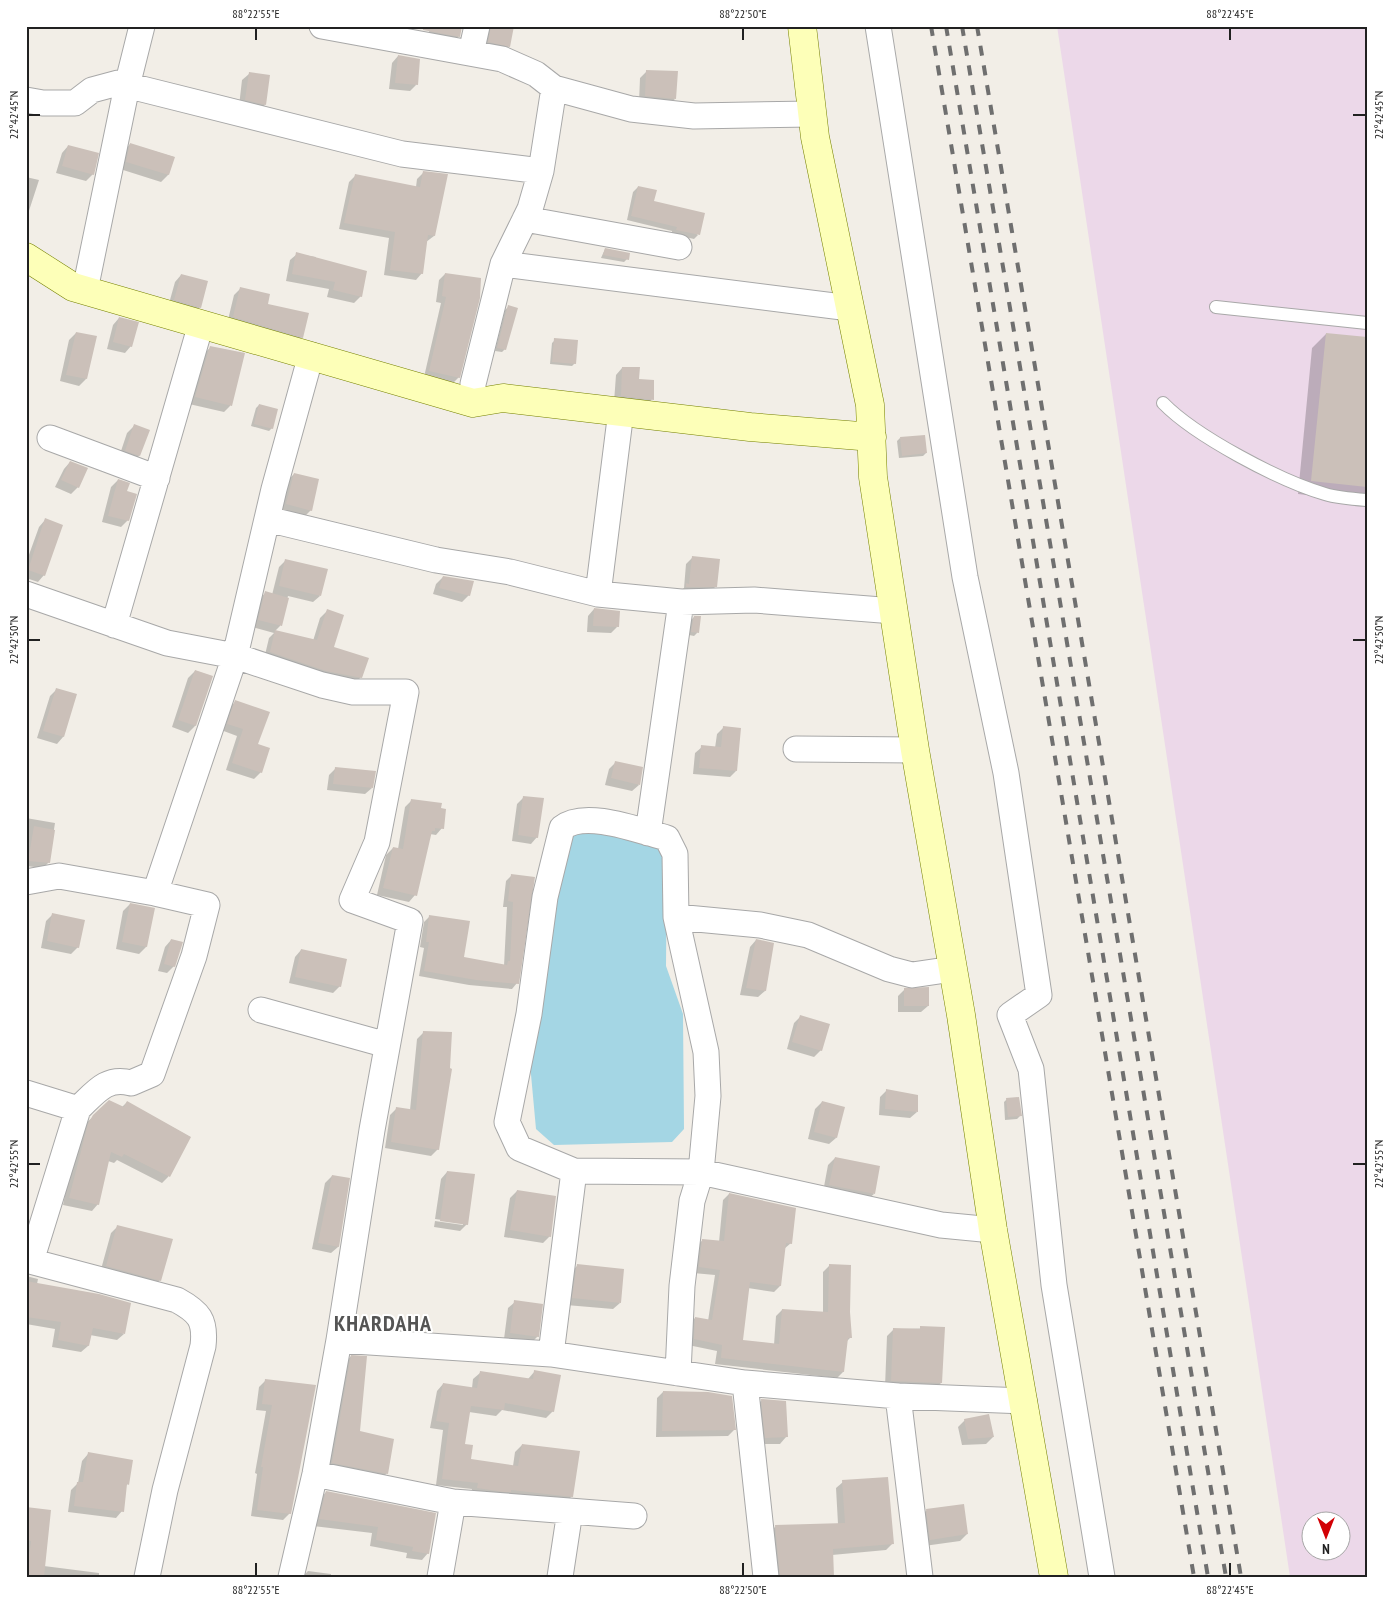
<svg xmlns="http://www.w3.org/2000/svg" width="1393" height="1603" font-family="'PT Sans Narrow',sans-serif">
	<rect width="100%" height="100%" fill="#f2eee7"/>
	<path fill="#ecd8e9" fill-rule="evenodd" d="M1057,26H1367V1577H1290ZM1310,1520H1340V1550H1310Z"/>
	<path fill="#a4d6e4" d="M624,829L667,854L666,966L683,1014L684,1129L672,1142L554,1145L536,1129L528,1042L553,892L572,834Z"/>
	<path fill="#0003" d="M430,26L459,36L452,43L428,38Z
		M483,26H513L509,46L502,53L482,48Z
		M398,56L416,85L410,91L389,89L392,63Z
		M647,71L675,99L668,105L639,102L640,78Z
		M249,74L265,105L258,111L239,106L242,80Z
		M130,144L174,157L168,175L161,182L120,169L124,151Z
		M68,146L93,174L86,181L56,173L62,153Z
		M424,172L434,236L426,242L422,273L416,280L384,275L389,238L339,229L349,182L356,175L416,187L417,179Z
		M26,177L39,180L26,220Z
		M638,187L653,202L698,235L694,239L672,234V231L627,220L633,192Z
		M605,249L627,259L624,262L601,258Z
		M297,254L316,257L315,260L361,296L354,303L327,297L329,289L286,281L290,260Z
		M445,274L459,377L453,383L424,377L441,303L436,302L439,280Z
		M181,275L200,307L193,314L168,307L175,282Z
		M241,288L266,305L302,337L296,344L227,324L234,295Z
		M508,307L505,349L502,352L495,351L505,310Z
		M119,318L131,346L125,353L107,349L113,325Z
		M76,333L86,379L79,386L60,381L69,340Z
		M1326,334L1367,338V502L1298,494L1312,348Z
		M555,340L575,363L572,366L550,364L552,343Z
		M210,348L243,354L230,406L224,412L189,404L203,354Z
		M622,368L638,380L652,399L646,406L614,402L616,375Z
		M259,405L272,428L269,431L251,426L256,408Z
		M134,426L139,456L132,462L119,457L127,433Z
		M900,438L926,453L923,456L899,458L897,441Z
		M70,462L87,468L78,487L71,494L55,487L64,469Z
		M294,474L311,510L304,517L280,511L287,481Z
		M118,480L125,492L128,520L121,527L102,522L111,487Z
		M45,520L44,575L38,582L26,578V563L39,527Z
		M692,558L716,586L709,593L680,591L684,588L686,564Z
		M286,560L320,596L313,602L288,596L280,626L275,631L313,641L320,618L327,611L332,648L361,677L354,684L264,659L269,638L274,633L252,627L259,600L265,593L272,595L279,567Z
		M443,577L469,595L462,602L433,594L436,584Z
		M594,609L617,627L611,633L587,632L588,616Z
		M694,617L697,633L694,636L689,635L691,620Z
		M195,671L212,677L195,726L188,733L172,727L188,678Z
		M57,689L76,695L63,737L57,744L37,738L50,696Z
		M236,701L261,772L254,779L226,770L237,736L221,730L229,708Z
		M724,727L736,771L730,777L693,774L695,753L702,747L715,748L717,734Z
		M616,762L639,785L632,791L605,785L609,769Z
		M336,768L372,788L365,794L327,790L329,775Z
		M524,797L537,837L531,844L512,841L517,804Z
		M411,801L442,828L436,835L430,834L415,895L409,902L377,895L386,855L393,848L398,849L405,807Z
		M26,818L55,823L49,862L43,868L26,866Z
		M512,875L517,983L512,989L469,985L419,976L424,948L420,947L424,922L430,916L463,958L504,966L507,907H503L506,881Z
		M130,904L154,909L146,947L139,954L116,949L123,911Z
		M53,914L78,947L71,954L41,948L46,921Z
		M171,940L174,966L167,973L158,971L165,947Z
		M756,940L765,991L758,997L740,995L750,947Z
		M301,950L340,986L333,993L289,983L295,957Z
		M905,989L928,1006L921,1012H898V996Z
		M801,1016L821,1050L814,1057L787,1049L794,1023Z
		M424,1032L438,1149L431,1156L385,1148L390,1115L397,1108L410,1110L417,1039Z
		M887,1090L917,1112L910,1118L879,1115L880,1097Z
		M1007,1099L1020,1116L1017,1119L1005,1120L1004,1102Z
		M127,1102L190,1137L168,1177L162,1183L117,1160L114,1163L108,1161L98,1204L92,1211L63,1205L70,1170L86,1123L94,1116L122,1107Z
		M822,1102L836,1138L829,1144L808,1139L815,1109Z
		M835,1158L874,1194L867,1200L823,1192L828,1165Z
		M447,1172L467,1224L460,1231L434,1227L435,1221L463,1225V1223L435,1219L441,1179Z
		M332,1176L338,1247L331,1253L312,1249L325,1183Z
		M517,1191L550,1236L543,1243L504,1237L510,1198Z
		M729,1194L791,1243L784,1249L780,1286L774,1292L748,1288L742,1341L774,1345L776,1316L782,1310L823,1313V1272L829,1266L848,1312L850,1338L846,1342L843,1372L837,1378L715,1364L717,1351L688,1345L689,1324L695,1318L708,1321L715,1275L693,1273L696,1246L703,1240L719,1242L723,1200Z
		M118,1226L160,1280L153,1287L100,1273L111,1233Z
		M577,1266L620,1303L613,1309L566,1305L570,1273Z
		M26,1276L38,1279L37,1284L124,1334L117,1340L90,1335L88,1346L81,1352L52,1347L55,1329L26,1324Z
		M515,1302L538,1336L531,1343L504,1339L508,1308Z
		M943,1328L941,1383L934,1390L885,1387L887,1336L894,1329Z
		M351,1356L358,1432L387,1473L380,1480L326,1469L345,1363Z
		M535,1371L553,1411L546,1418L502,1410L496,1416L469,1412L464,1445L469,1460L513,1466L515,1452L522,1445L572,1496L565,1503L471,1494L472,1489L436,1485L443,1430L430,1428L437,1391L443,1384L472,1388L473,1379L480,1373L528,1379Z
		M266,1380L315,1386L290,1513L283,1520L251,1516L257,1474L255,1473L266,1411L256,1410L259,1387Z
		M663,1392L734,1430L728,1436L656,1437L657,1398Z
		M762,1400L786,1437L780,1444H759L755,1407Z
		M965,1420L993,1437L986,1444L962,1445L958,1427Z
		M88,1454L128,1484L125,1486L122,1511L116,1518L68,1512L71,1490L78,1483L82,1461Z
		M843,1482L893,1543L886,1550L832,1555L833,1577H773L769,1533L776,1526L838,1524L836,1488Z
		M326,1492L428,1553L422,1560L406,1558L407,1553L370,1546L372,1533L313,1526L320,1499Z
		M26,1508L44,1566L99,1573V1577H26Z
		M927,1510L967,1534L960,1541L924,1546L920,1517Z
		M308,1571L331,1574V1577H302Z
		M238,1575L251,1577H235Z"/>
	<path fill="#cbc0b9" d="M423,26H462L460,37L423,30Z
		M491,26H514L510,47L488,42Z
		M398,55L420,59L418,85L395,83Z
		M646,70L678,71L676,99L645,96Z
		M249,72L270,75L266,105L245,100Z
		M130,143L175,157L169,175L126,162Z
		M68,145L99,153L94,175L62,166Z
		M423,171L448,174L435,236L428,235L423,274L390,270L395,232L344,223L355,174L420,187Z
		M638,186L657,190L654,201L705,213L700,235L676,230L677,227L631,216Z
		M605,248L630,253L629,260L603,255Z
		M296,252L367,271L362,297L333,290L335,282L292,274Z
		M445,273L481,278L480,298L460,378L429,371L446,297L442,296Z
		M181,274L208,281L201,308L174,300Z
		M240,287L270,294L268,304L309,313L303,338L233,317Z
		M508,305L518,308L506,350L497,348Z
		M119,317L139,322L132,347L113,342Z
		M76,332L97,336L87,379L66,375Z
		M1326,333L1367,337V487L1311,481Z
		M554,338L578,340L576,364L552,362Z
		M210,346L245,353L232,406L195,397Z
		M622,367H640L639,379L654,380V400L621,396Z
		M259,404L278,409L273,429L254,424Z
		M134,424L150,430L140,456L125,451Z
		M925,435L927,453L902,456L900,437Z
		M70,461L88,468L79,488L61,480Z
		M294,473L319,479L312,511L286,504Z
		M118,479L130,483L127,491L137,494L129,521L108,516Z
		M45,518L63,525L45,576L28,570Z
		M692,556L720,559L717,587H686V583L689,584Z
		M285,559L328,569L321,596L279,586Z
		M443,576L474,581L470,596L439,588Z
		M265,591L289,598L282,626L258,620Z
		M594,608L620,611L619,627L593,626Z
		M327,609L344,615L334,647L369,658L362,678L326,671L270,652L275,630L317,640Z
		M694,616H701L699,633L691,632Z
		M195,670L213,676L196,726L178,720Z
		M56,688L77,694L64,737L43,731Z
		M235,700L270,712L258,744L270,748L262,773L232,763L243,729L227,724Z
		M723,726L741,728L737,771L699,768L701,745L721,747Z
		M615,761L643,767L640,785L611,778Z
		M335,767L376,771L373,788L333,784Z
		M523,796L544,798L538,838L518,835Z
		M411,799L442,803L441,808L446,809L444,829L435,828V831H432L417,896L383,888L393,847L403,849Z
		M34,826L55,830L50,863L28,861Z
		M511,874L535,877L519,984L476,980L424,971L429,942H426L429,915L470,921L464,957L507,965L508,961H510L513,902L508,901Z
		M130,903L155,908L147,947L122,942Z
		M52,913L85,920L79,948L47,941Z
		M171,939L183,942L175,967L164,964Z
		M756,939L774,943L766,991L746,988Z
		M301,949L347,959L341,987L295,977Z
		M929,987V1006H904V988Z
		M800,1015L830,1024L822,1051L792,1042Z
		M423,1031L452,1032L450,1068L452,1069L439,1150L391,1142L396,1107L416,1110Z
		M886,1089L918,1095V1112L885,1109Z
		M1019,1097L1022,1116L1008,1117L1006,1098Z
		M109,1100L124,1107L127,1101L191,1137L170,1177L124,1154L122,1157L111,1152L99,1205L69,1198L88,1124L93,1115Z
		M822,1101L845,1107L837,1138L814,1132Z
		M835,1157L880,1166L875,1194L829,1185Z
		M447,1171L475,1174L468,1225L440,1221Z
		M332,1175L350,1178L339,1247L318,1243Z
		M517,1190L556,1196L551,1237L510,1230Z
		M729,1193L796,1208L792,1244L786,1243L781,1286L750,1282L743,1340L779,1344L782,1309L828,1312L829,1264L851,1265L850,1312L852,1338H848L844,1372L721,1358L722,1345L694,1339L695,1317L712,1320L720,1270L699,1267L702,1239L724,1241Z
		M117,1225L173,1239L161,1281L106,1266Z
		M577,1264L624,1269L621,1303L572,1298Z
		M26,1281L99,1294L131,1303L125,1334L93,1328L89,1346L58,1340L61,1322L26,1317Z
		M514,1300L543,1304L539,1337L510,1333Z
		M920,1326L945,1327L942,1383L891,1381L893,1328L920,1329Z
		M351,1355L367,1356L360,1431L394,1439L388,1474L332,1463Z
		M534,1370L561,1375L554,1412L505,1403L504,1410L471,1406L465,1444L473,1445L471,1459L518,1466L522,1444L580,1451L573,1497L511,1490V1492H504L477,1488L478,1483L442,1479L449,1423L436,1421L443,1383L477,1388L480,1371L533,1379Z
		M265,1379L316,1385L291,1514L257,1510L263,1467H261L272,1405L262,1404Z
		M663,1391L708,1392L732,1396L736,1430L662,1431Z
		M761,1399L786,1401L788,1437L765,1438Z
		M989,1414L994,1437L968,1439L964,1419Z
		M88,1452L133,1460L129,1485L127,1484L124,1512L74,1506L77,1482H83Z
		M888,1477L894,1544L833,1549L834,1577H780L775,1525L845,1523L842,1480Z
		M326,1491L436,1513L429,1554L412,1551L413,1547L376,1540L378,1527L319,1519Z
		M964,1504L968,1534L930,1540L926,1509Z
		M26,1507L51,1510L44,1577H26L31,1541L26,1540Z"/>
	<g fill="none" stroke-linecap="round" stroke-linejoin="round">
		<defs>
			<path id="lane" d="M1216,307L1367,323
				M1163,403C1195,436 1280,481 1325,494C1338,498 1353,499 1367,500"/>
			<path id="street" d="M322,26L502,59L536,74L554,88L541,171L530,209L503,264L473,384V403
				M878,26L965,577L1006,773L1039,995L1010,1015L1031,1069L1054,1285L1102,1577
				M471,53L477,26
				M554,88L631,109L694,116L812,114
				M26,100L43,103H75L92,90L118,83L402,154L541,171
				M525,219L679,247
				M503,264L850,308
				M85,290L127,86L142,26
				M311,355L274,489L235,656L322,685L353,692H406L377,842L352,900L410,921L372,1130L339,1340L551,1354L745,1383L766,1577
				M50,438L157,478
				M267,519L436,560L510,572L598,594L681,602L754,600L894,611
				M26,594L167,643L235,656L155,893
				M598,594L621,411
				M114,625L201,324
				M796,749L915,750
				M648,833L681,602
				M26,882L59,876L155,893L207,905L194,956L152,1074L131,1083C106,1076 95,1093 78,1109L26,1093
				M676,917L760,925L808,935L889,969L912,975L953,969
				M261,1010L387,1045
				M26,1260L177,1300C199,1312 206,1320 203,1346L165,1490L147,1577
				M31,1261L78,1109
				M551,1354L574,1171
				M678,1373L682,1286L692,1201L701,1172L708,1096L706,1052L676,917L675,854L667,838C640,831 585,809 562,828L545,897L529,1014L507,1122L519,1148L574,1171L701,1172L941,1225L993,1230
				M745,1383L898,1396L920,1577
				M898,1396L1024,1401
				M315,1474L453,1502L634,1516
				M291,1577L315,1474L339,1340
				M440,1577L453,1502
				M560,1577L570,1511"/>
			<path id="secondary" d="M802,26L815,137L870,405L873,477L915,750L961,1015L993,1230L1054,1577
				M26,257L73,287L473,403L503,398L750,427L872,437"/>
		</defs>
		<use href="#lane" stroke="#a8a8a8" stroke-width="14"/>
		<use href="#street" stroke="#a8a8a8" stroke-width="27"/>
		<use href="#secondary" stroke="#758000" stroke-width="29"/>
		<use href="#lane" stroke="#fff" stroke-width="12"/>
		<use href="#street" stroke="#fff" stroke-width="25"/>
		<use href="#secondary" stroke="#fdffb8" stroke-width="28"/>
		<path stroke="#6f6f6f" stroke-width="4" stroke-dasharray="10 10" stroke-linecap="butt" d="M931,26L1194,1577
			M946,26L1208,1577
			M962,26L1226,1577
			M977,26L1241,1577"/>
	</g>
	<path fill="none" stroke="#212121" stroke-width="2" d="M256,28V40M743,28V40M1230,28V40M28,115H40M1353,115H1366M28,640H40M1353,640H1366M28,1164H40M1353,1164H1366M256,1563V1576M743,1563V1576M1230,1563V1576"/>
	<g text-anchor="middle" dominant-baseline="central" stroke-width="4" stroke-linejoin="round" paint-order="stroke">
		<g font-size="22" font-weight="bold" letter-spacing="1" fill="#545454" stroke="#fff">
			<text x="383" y="1323">KHARDAHA</text>
		</g>
	</g>
	<rect width="1393" height="1603" fill="none" stroke="#ffffff" stroke-width="55"/>
	<g transform="translate(1326 1536) rotate(180)"><circle r="24" fill="#ffffff" stroke="#a6a6a6"/>
	<path d="M0-4L9 19L0 12L-9 19Z" fill="#d20005"/>
	<text y="-8" font-size="14" font-weight="bold" text-anchor="middle" fill="#212121">N</text>
	</g>
	<rect x="28" y="28" width="1338" height="1548" fill="none" stroke="#212121" stroke-width="2"/>
	<g font-size="12" text-anchor="middle" fill="#212121">
		<text x="256" y="18">88°22'55"E</text>
		<text x="743" y="18">88°22'50"E</text>
		<text x="1230" y="18">88°22'45"E</text>
		<text transform="translate(1379 115) rotate(-90)" y="4">22°42'45"N</text>
		<text transform="translate(14 115) rotate(-90)" y="4">22°42'45"N</text>
		<text transform="translate(1379 640) rotate(-90)" y="4">22°42'50"N</text>
		<text transform="translate(14 640) rotate(-90)" y="4">22°42'50"N</text>
		<text transform="translate(1379 1164) rotate(-90)" y="4">22°42'55"N</text>
		<text transform="translate(14 1164) rotate(-90)" y="4">22°42'55"N</text>
		<text x="256" y="1594">88°22'55"E</text>
		<text x="743" y="1594">88°22'50"E</text>
		<text x="1230" y="1594">88°22'45"E</text>
	</g>
</svg>
